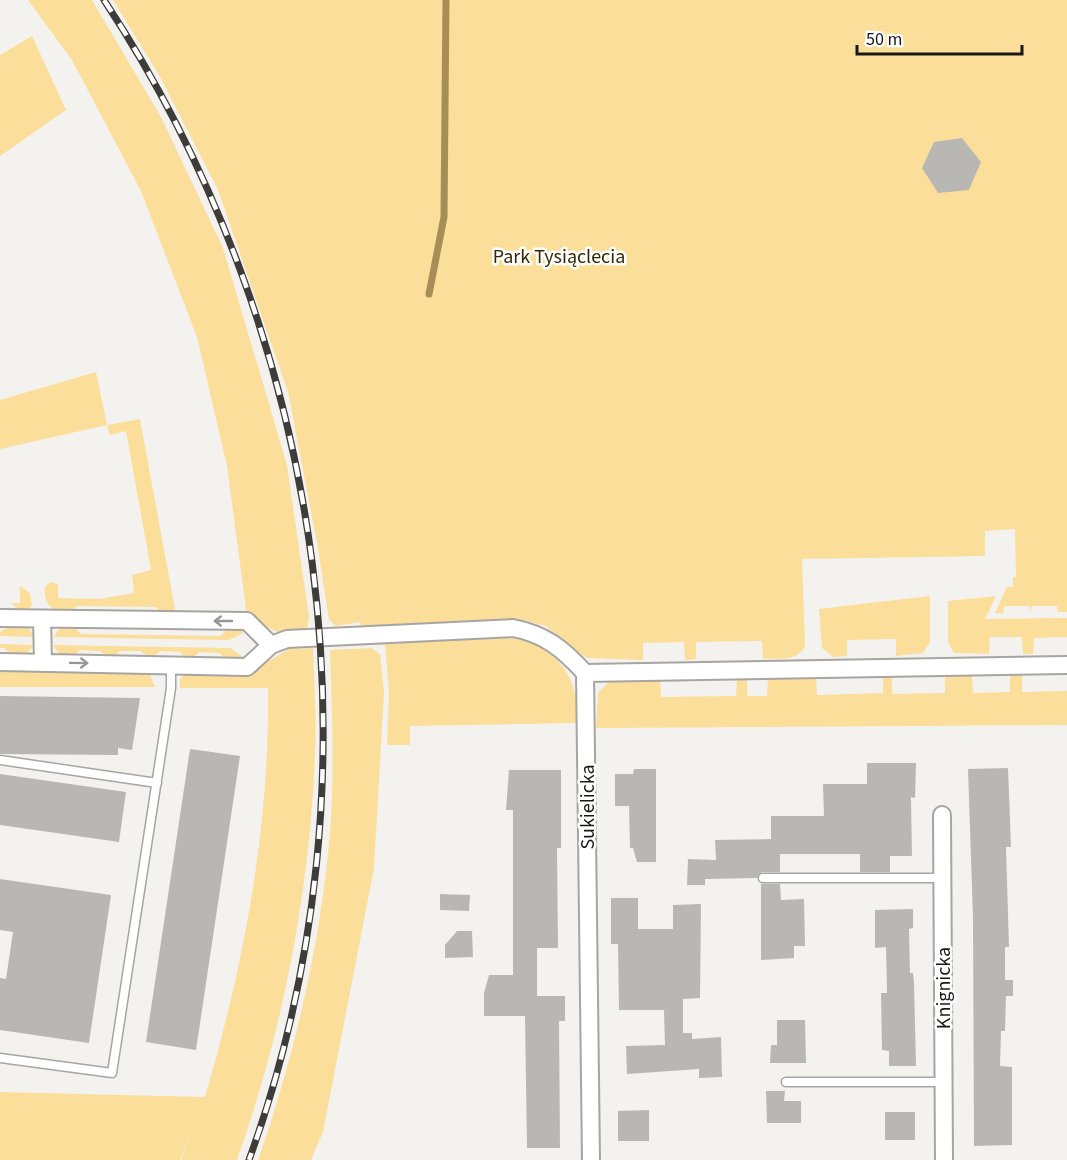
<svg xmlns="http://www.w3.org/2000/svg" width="1067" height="1160" font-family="'Source Sans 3',sans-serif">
	<rect width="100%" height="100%" fill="#f4f2ee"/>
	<path fill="#fcde9b" d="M28,0H92L161,117L223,248L287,465L309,617L307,630L281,634L247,616L227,466L197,337L141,191L72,60Z
		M113,0H1067V612H1058L1057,606H1032L1030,612L1029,606H1004L1003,613H995L1007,587H1013V577H1016L1015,529L985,531V556L802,559L805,646C798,662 778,658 763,659L762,641L696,642V659L685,660L684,642L643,643V660L588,658L580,654L546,626L522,620L361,628L360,622L336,626L329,620L317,543L288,392L218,190L160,77Z
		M32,36L66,110L0,156V55Z
		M96,372L107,425L140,419L176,615H164L155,607L77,606L69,613C53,612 43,605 45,587L51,582L58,584V598L100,599L134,593L132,575L151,570L126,431L110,435L107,425L0,449V400Z
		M20,586L30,593L32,605L27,612H21L11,603H20Z
		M930,596V642L923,653L896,656V639L847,640V656L833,657L822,648L819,609Z
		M996,596L985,619L1067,618V637L1034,638L1033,654H1023L1022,637H990L989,654L954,653L948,642V601Z
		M12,625L28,626L34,637L0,636V632Z
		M72,625L81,634L220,636L229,628H241L243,633L229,640L54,637L60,627Z
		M495,637C550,637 579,670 578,723L410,726V745H387L389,693L385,644Z
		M0,644L34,645L26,655L13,657L4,648H0Z
		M53,645L230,648L243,657L241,660L229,661L219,653L199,652L193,658L186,659L180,652L160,651L152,658L140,651H120L114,656H106L100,651L80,650L71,658L60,655Z
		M294,646L295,649L313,648C314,683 317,718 315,753C310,891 283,1030 237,1160H181L191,1132L180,1160H0V1092L205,1097C244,964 270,827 268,688H180V679L186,673L252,671Z
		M371,648L380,654L384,692L374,868L323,1132L311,1160H258C296,1051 323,934 331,819C334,763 332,706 330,650Z
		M0,669L149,672L155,687H0Z
		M1010,675H1022V692L1067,691V725L596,728L598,693L608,683L615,681L660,680L661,697L736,696L737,679H747V696H767L768,678H816L817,695L883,693V677H892V694L945,693V676H972L973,693L1010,692Z"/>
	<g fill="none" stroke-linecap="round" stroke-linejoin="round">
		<path stroke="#a68e56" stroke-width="7" d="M429,294L444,217L446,0"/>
	</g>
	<path fill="#b9b7b3" d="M962,138L981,162L969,190L938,193L922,168L934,142Z
		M0,696L140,698L132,750L118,748V755L0,754Z
		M190,749L240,756L196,1050L146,1042Z
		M867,763H916L915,798L911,797L912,856H890V872H860V854H780V872H762L757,878L705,879V885H687L688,859L716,860L715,840L771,839V816H824L823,784H867Z
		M1008,768L1011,847H1006L1009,947H1005V980H1013V996H1006L1005,1031H1001L1000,1066L1012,1067V1145L974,1146L973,918L968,769Z
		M634,769H656V862H637L633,848H630L629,806H615V774H633Z
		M509,770H561V848H557L558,948H537V996H565V1021H559L560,1148H527L525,1016H484V993L489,975H513V810H506Z
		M0,774L126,792L119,842L0,825Z
		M0,879L111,895L89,1043L0,1030V978L6,979L13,932L0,930Z
		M761,884H780L781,900L804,899L805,946H794V958L761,960Z
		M440,894L470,895L469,911L440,910Z
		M611,898H638V929H673V905L701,904L700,998L683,999V1033H692V1039L721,1037L722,1077L699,1078V1069L627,1074L626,1046L665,1045L664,1010H619L618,944H611Z
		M913,909V928L909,929L910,973H913L914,982L916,1066H889V1051L882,1050L881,993H887L886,947L875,948V910Z
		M457,931H472L473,957L445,958V945Z
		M777,1020H805L806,1063H770L771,1045H777Z
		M766,1091H785L784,1101H801V1123H767Z
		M649,1110V1141H618V1111Z
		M885,1112H915V1140H885Z"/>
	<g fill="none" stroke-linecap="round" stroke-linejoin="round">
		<defs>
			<path id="lane" d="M0,760L157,783
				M763,878H944
				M0,1058L112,1073L171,688V665
				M786,1082H944"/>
			<path id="street" d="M0,618L247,621L271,645
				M42,619L43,662
				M0,662L247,667L271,645L287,639L513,628C545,634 563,649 585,673L591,1160
				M585,673L1067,665
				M942,815L944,1160"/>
		</defs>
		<use href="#lane" stroke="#a6a5a1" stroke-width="11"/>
		<use href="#street" stroke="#a6a5a1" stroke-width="20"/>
		<use href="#lane" stroke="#fff" stroke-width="8"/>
		<use href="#street" stroke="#fff" stroke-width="16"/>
		<defs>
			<path id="rail" d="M104,0C327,338 388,778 249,1160"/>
		</defs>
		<use href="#rail" stroke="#3d3c3a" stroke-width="7"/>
		<use href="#rail" stroke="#fff" stroke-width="4.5" stroke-dasharray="14" stroke-linecap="butt"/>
	</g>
	<defs><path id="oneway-shaft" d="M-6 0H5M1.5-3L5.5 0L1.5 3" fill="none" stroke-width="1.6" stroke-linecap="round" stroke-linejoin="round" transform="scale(1.5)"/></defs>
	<g stroke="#989797">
		<use href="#oneway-shaft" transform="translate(223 621) rotate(-180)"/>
		<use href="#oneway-shaft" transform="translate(79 663) rotate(1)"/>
	</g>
	<g text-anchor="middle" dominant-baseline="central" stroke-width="5" stroke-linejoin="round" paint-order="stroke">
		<g font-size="20" fill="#352703" stroke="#fff">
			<text x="559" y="257">Park Tysiąclecia</text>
		</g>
		<g font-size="20" fill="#191817" stroke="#fff">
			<text transform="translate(588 807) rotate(-90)">Sukielicka</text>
			<text transform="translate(944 988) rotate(-90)">Knignicka</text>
		</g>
	</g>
	<path d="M857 45v9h165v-9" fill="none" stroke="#191817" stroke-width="3"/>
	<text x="866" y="45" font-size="18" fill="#191817" stroke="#ffffff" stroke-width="4.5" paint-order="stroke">50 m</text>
</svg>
